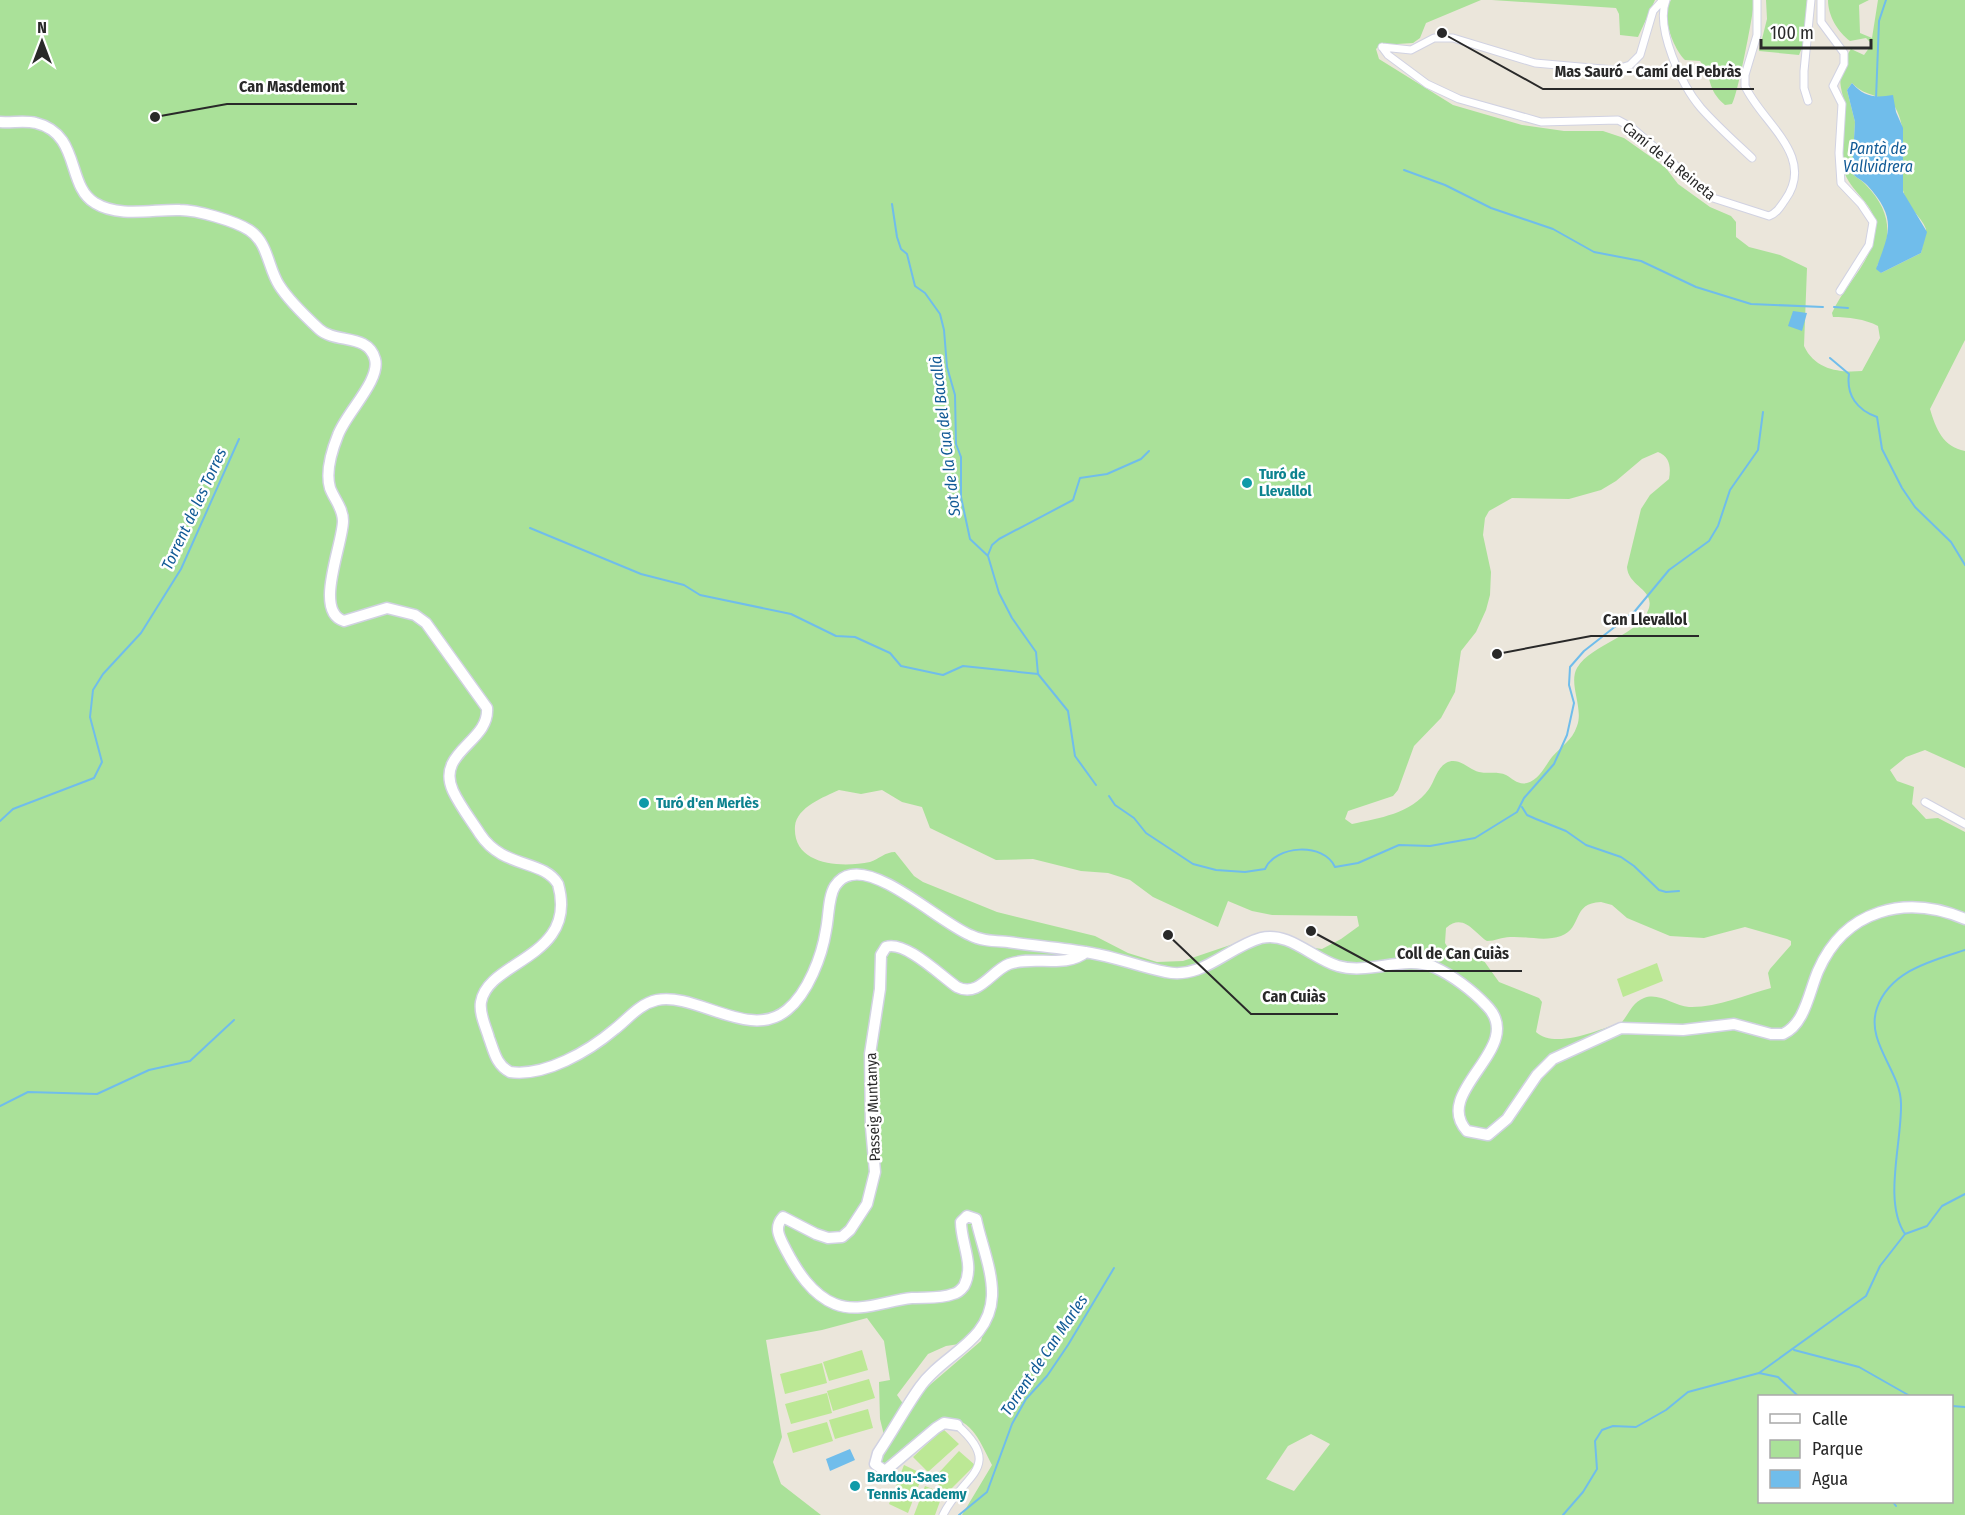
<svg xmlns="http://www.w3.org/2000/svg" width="1965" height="1515" font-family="'Fira Sans Condensed',sans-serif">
	<rect width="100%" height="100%" fill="#ebe6db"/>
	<path fill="#aae199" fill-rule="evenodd" d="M0,0H1481L1426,23L1420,38L1413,43L1380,45L1376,49L1379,59L1453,105L1522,125L1564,131H1603L1624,138L1665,167L1678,184L1710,207L1731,216L1736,222V237L1749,247L1780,255L1807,268L1804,346C1815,370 1840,373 1862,371L1880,338L1878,326C1865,319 1848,317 1833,317L1832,313C1844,286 1871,263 1875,233C1879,206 1854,196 1845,174C1837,152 1846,132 1845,110C1845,98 1838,86 1841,74C1842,65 1846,56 1851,49L1864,55L1872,44L1866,38L1850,41C1838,32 1828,16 1828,0H1869L1859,5L1860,33L1872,38L1878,0H1965V340L1930,409C1936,429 1943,447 1965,451V768L1925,750L1906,757L1890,770L1897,781L1914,787L1912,804L1926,819L1938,818L1965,832V1515H962L992,1465C981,1444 972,1417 945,1418L882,1467L880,1459L924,1390L981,1341L985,1327L959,1344L946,1346L928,1354L897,1395L904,1405L884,1435L880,1419L879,1382L890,1380L884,1341L867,1318L822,1330L766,1340L782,1437L773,1462L781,1484L821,1515H0ZM1852,83C1865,98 1888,95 1895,107C1912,138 1895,165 1904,194C1908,208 1921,216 1926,229L1921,253L1881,273L1877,266C1894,235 1890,210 1866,185C1862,180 1856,178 1852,173L1855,122L1847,90ZM1658,452C1670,457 1671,467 1669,479L1650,495L1641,509L1627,567C1628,586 1654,589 1649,608C1641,635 1592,643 1577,668C1568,684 1584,708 1577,726C1572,741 1561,746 1552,757C1545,766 1539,780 1527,783C1518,785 1513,779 1506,775C1498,771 1488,774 1479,772C1468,769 1458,756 1446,763C1437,768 1434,782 1429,789C1411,814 1379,818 1352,824L1345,819L1348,811L1393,796L1398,790L1414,746L1441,718L1455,692L1461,651L1476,632L1486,610L1490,595L1491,572L1483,535L1485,518L1489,511L1512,498L1569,499L1601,490L1616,481L1642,459ZM839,790L861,794L882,790L902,802L922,807L930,828L996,860L1033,859L1081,871L1108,873L1130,880L1153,897L1218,927L1228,901L1252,911L1272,915L1357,916L1359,926L1341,939L1322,949L1248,939L1183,961L1157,962L1128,953L1095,936L997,912L923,882L914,876L895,852C885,852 879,859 870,862C842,868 792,866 795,826C797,807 824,797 839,790ZM1601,902L1612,905L1627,918L1670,936L1704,938L1745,927L1787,939L1791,941V945L1770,969L1768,973L1771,988C1745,995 1716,1008 1689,1007C1674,1006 1659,992 1644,998C1632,1003 1630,1012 1622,1022C1601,1029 1555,1050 1536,1032L1542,1002L1539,998L1499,982L1484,961L1450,951L1445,943L1446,928C1464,912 1475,934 1487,941C1495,941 1502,937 1510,937C1527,936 1544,942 1561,936C1583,928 1571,903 1601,902ZM1760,1396H1952V1502H1760ZM1311,1434L1330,1444L1294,1491L1266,1479L1288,1446Z
		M1492,0H1655L1638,37L1620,35L1619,14L1616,8Z
		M1671,0H1754C1754,12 1737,98 1732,104L1725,105C1706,89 1713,77 1700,61L1685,60C1673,48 1660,14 1671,0Z
		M1766,0H1807L1803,45L1799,55L1759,51L1767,19Z"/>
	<path fill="#bce895" d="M1657,963L1663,981L1623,997L1617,979Z
		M862,1350L868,1370L829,1381L823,1362Z
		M822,1363L827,1383L785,1394L780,1374Z
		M869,1379L875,1398L833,1411L827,1391Z
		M827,1393L832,1413L791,1424L785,1404Z
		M868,1409L873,1428L835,1439L829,1420Z
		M827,1422L833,1441L793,1453L787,1433Z
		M943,1429L959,1444L928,1472L913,1457Z
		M959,1451L975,1465L947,1493L933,1479Z
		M904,1465L923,1474L908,1513L889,1504Z
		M925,1486L943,1493L935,1515H914Z"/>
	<path fill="#70bdeb" d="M1852,83C1864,97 1875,98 1893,95L1896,112L1903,128V192L1927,232L1921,253L1881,273L1876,269C1890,231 1897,218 1867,185C1862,180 1856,178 1852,173L1855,122L1847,90Z
		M1793,311L1807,313L1802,331L1788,326Z
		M850,1449L855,1460L830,1471L826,1459Z"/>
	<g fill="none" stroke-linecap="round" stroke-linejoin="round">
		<path stroke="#70bdeb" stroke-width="2" d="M1876,99L1879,21L1886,0
			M1404,170L1445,185L1491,208L1553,229L1594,252L1641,261L1696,287L1751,304L1823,307
			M892,204L897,237L901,249L907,254L915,286L925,293L940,314L944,330L947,367L955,395L956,444L961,457V497L970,539L988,556L999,593L1012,618L1036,652L1038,674L1068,711L1075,756L1096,785
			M1834,307L1848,308
			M1830,358L1849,374C1846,395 1857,410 1877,417L1882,449L1902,488L1915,507L1951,542L1965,565
			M530,528L641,574L684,585L700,595L791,614L836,636L855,637L890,653L901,666L943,675L963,666L1038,674
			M988,555L992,545L999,539L1073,500L1080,478L1107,474L1141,459L1149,451
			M1109,796L1115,805L1134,818L1146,833L1193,864L1216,870L1245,872L1265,869C1275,845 1324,842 1335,867L1358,863L1399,845L1430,846L1475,838L1517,812L1524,798L1554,764L1567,735L1574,703L1569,685L1570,667L1584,651L1635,611L1669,570L1709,541L1718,526L1730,490L1758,450L1763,412
			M1522,807L1527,815L1536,819L1566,831L1586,845L1621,857L1634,866L1659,890L1666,892L1679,891
			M0,821L13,809L94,778L102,762L90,717L93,690L103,674L141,633L181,569L239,439
			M0,1106L28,1092L97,1094L149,1070L190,1061L234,1020
			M1905,1234L1927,1226L1942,1206L1965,1194
			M1794,1350L1859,1367L1910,1396
			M1759,1373L1778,1377L1798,1396
			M1952,1406L1965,1407
			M1893,1502L1896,1506
			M959,1515L987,1492L1012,1424L1026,1399L1047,1376L1068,1345L1114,1268
			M1563,1515L1583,1492L1597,1469L1595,1441L1602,1430L1613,1426L1636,1427L1666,1410L1688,1392L1759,1373L1866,1296L1880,1266L1905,1234C1883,1202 1902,1142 1901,1104C1901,1071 1865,1042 1877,1008C1890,971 1931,961 1965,950"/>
		<defs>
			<path id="street" d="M1666,0C1655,28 1682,86 1701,108C1717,126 1735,142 1752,158
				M1821,0V22L1844,53V64L1833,86L1842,104L1839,153L1841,183L1861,204L1873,222L1869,245L1840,291
				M1382,47L1388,55L1427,84L1459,99L1541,122L1618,120L1631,127L1713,198L1769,216C1777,213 1780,207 1785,200C1817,156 1761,122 1745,86V75L1757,35V0
				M1382,47L1411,50L1434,38H1453L1535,63L1614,70L1630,65L1640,55L1653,11L1663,0
				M1808,101L1804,88V71L1811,0
				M1925,802L1965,824
				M943,1515C961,1476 1006,1468 957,1425"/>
			<path id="secondary" d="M0,122C12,123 25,120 36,123C81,134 66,186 95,203C119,218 154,209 180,210C197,210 235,221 249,230C268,242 268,268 279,285C289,301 305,316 319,329C335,344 368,333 375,359C381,380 346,413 338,435C332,450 325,471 330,488C334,499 343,508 343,521C343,544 313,612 344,621L387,608L415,615L426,623L487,708C490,742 435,752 453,791C460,806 471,820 480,834C503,869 543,859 558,884C579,958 488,960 481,1002C479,1014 486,1027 489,1038C494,1051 496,1065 510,1072C545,1077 589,1051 615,1029C628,1019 639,1004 657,1000C696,992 750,1041 787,1010C808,993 822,956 826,930C829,916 828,897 835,886C839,880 845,876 851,875C882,868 940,922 970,935C981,941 995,941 1008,942C1035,946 1063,948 1091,953C1116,957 1140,967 1166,972C1202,980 1228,947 1261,938C1289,931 1313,959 1338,966C1369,975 1404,955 1434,967C1452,975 1473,991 1486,1005C1529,1047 1430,1091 1467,1131L1488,1135L1507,1119L1537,1075L1553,1059L1621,1028L1683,1030L1734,1024L1771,1034H1783C1805,1024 1809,992 1818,971C1845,909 1906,894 1965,919
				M957,1425L944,1423L936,1428L885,1471L875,1464L878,1453C893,1431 905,1408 920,1387C943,1354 990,1342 992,1296C993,1271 981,1243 976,1219L967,1216L961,1222C961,1244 975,1265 964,1286C961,1290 958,1293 953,1294C940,1299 926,1297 912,1298C887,1300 860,1314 835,1304C812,1295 797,1271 786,1250C780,1238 773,1228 783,1217L816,1234L828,1238L842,1237L850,1230L867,1204L875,1172L871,1127L870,1054L880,989L881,955L886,947C905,940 941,976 957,987C979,998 991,971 1009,964C1034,955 1065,969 1086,952"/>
		</defs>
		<use href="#street" stroke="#d1d2e2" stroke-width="9"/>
		<use href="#secondary" stroke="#d1d2e2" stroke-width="13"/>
		<use href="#street" stroke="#fff" stroke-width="7"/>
		<use href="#secondary" stroke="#fff" stroke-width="10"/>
	</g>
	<g fill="#0f9aa8" stroke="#fff" stroke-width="2">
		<circle cx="1247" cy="483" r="6"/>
		<circle cx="644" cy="803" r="6"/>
		<circle cx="855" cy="1486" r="6"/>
	</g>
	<g text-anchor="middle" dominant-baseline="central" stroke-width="5" stroke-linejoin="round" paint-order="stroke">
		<g font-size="15" fill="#292929" stroke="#fff">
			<text transform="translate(1669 161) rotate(39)">Camí de la Reineta</text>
			<text transform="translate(873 1107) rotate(-92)">Passeig Muntanya</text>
		</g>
		<g font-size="15" font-weight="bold" fill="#0d838f" stroke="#fff" text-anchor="start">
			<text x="1259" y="474">Turó de<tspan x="1259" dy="17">Llevallol</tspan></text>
			<text x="656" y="803">Turó d'en Merlès</text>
			<text x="867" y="1477">Bardou-Saes<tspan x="867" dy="17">Tennis Academy</tspan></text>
		</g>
		<g font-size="16" font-style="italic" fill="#115a96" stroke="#fff">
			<text x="1878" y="148">Pantà de<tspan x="1878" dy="18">Vallvidrera</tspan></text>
			<text transform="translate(945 436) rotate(-97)">Sot de la Cua del Bacallà</text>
			<text transform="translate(194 509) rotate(-65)">Torrent de les Torres</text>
			<text transform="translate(1044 1355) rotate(-56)">Torrent de Can Marles</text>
		</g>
	</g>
	<path fill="none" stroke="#292929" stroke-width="2" d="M1442 33L1543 89H1754M155 117L227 104H357M1497 654L1591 636H1699M1311 931L1385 971H1522M1168 935L1251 1014H1338"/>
	<g fill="#292929" stroke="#fff" stroke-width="2">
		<circle cx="1442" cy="33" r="6"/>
		<circle cx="155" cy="117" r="6"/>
		<circle cx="1497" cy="654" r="6"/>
		<circle cx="1311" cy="931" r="6"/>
		<circle cx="1168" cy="935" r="6"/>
	</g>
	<g font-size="16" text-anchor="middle" font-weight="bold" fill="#292929" stroke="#fff" stroke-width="5" stroke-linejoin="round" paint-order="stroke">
		<text x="1648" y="77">Mas Sauró - Camí del Pebràs</text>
		<text x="292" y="92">Can Masdemont</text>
		<text x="1645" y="625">Can Llevallol</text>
		<text x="1453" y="959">Coll de Can Cuiàs</text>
		<text x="1294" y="1002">Can Cuiàs</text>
	</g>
	<rect x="1758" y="1395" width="195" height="108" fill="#ffffff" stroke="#a9a9a9" stroke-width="1.5"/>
	<rect x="1770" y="1414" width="30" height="9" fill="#ffffff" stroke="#a9a9a9" stroke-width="1.5"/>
	<text x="1812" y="1425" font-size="18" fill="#292929">Calle</text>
	<rect x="1770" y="1440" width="30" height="18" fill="#aae199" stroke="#a9a9a9" stroke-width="1.5"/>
	<text x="1812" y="1455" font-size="18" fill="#292929">Parque</text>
	<rect x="1770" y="1470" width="30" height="18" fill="#70bdeb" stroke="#a9a9a9" stroke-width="1.5"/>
	<text x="1812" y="1485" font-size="18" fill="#292929">Agua</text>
	<g transform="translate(42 42)" stroke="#ffffff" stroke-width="4.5" paint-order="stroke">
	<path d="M0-4.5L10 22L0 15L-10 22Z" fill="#292929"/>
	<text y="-9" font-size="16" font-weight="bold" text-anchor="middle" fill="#292929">N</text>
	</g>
	<path d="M1761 39v9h110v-9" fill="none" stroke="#292929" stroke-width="3"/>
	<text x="1770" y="39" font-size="18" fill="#292929" stroke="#ffffff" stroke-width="4.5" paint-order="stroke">100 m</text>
</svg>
